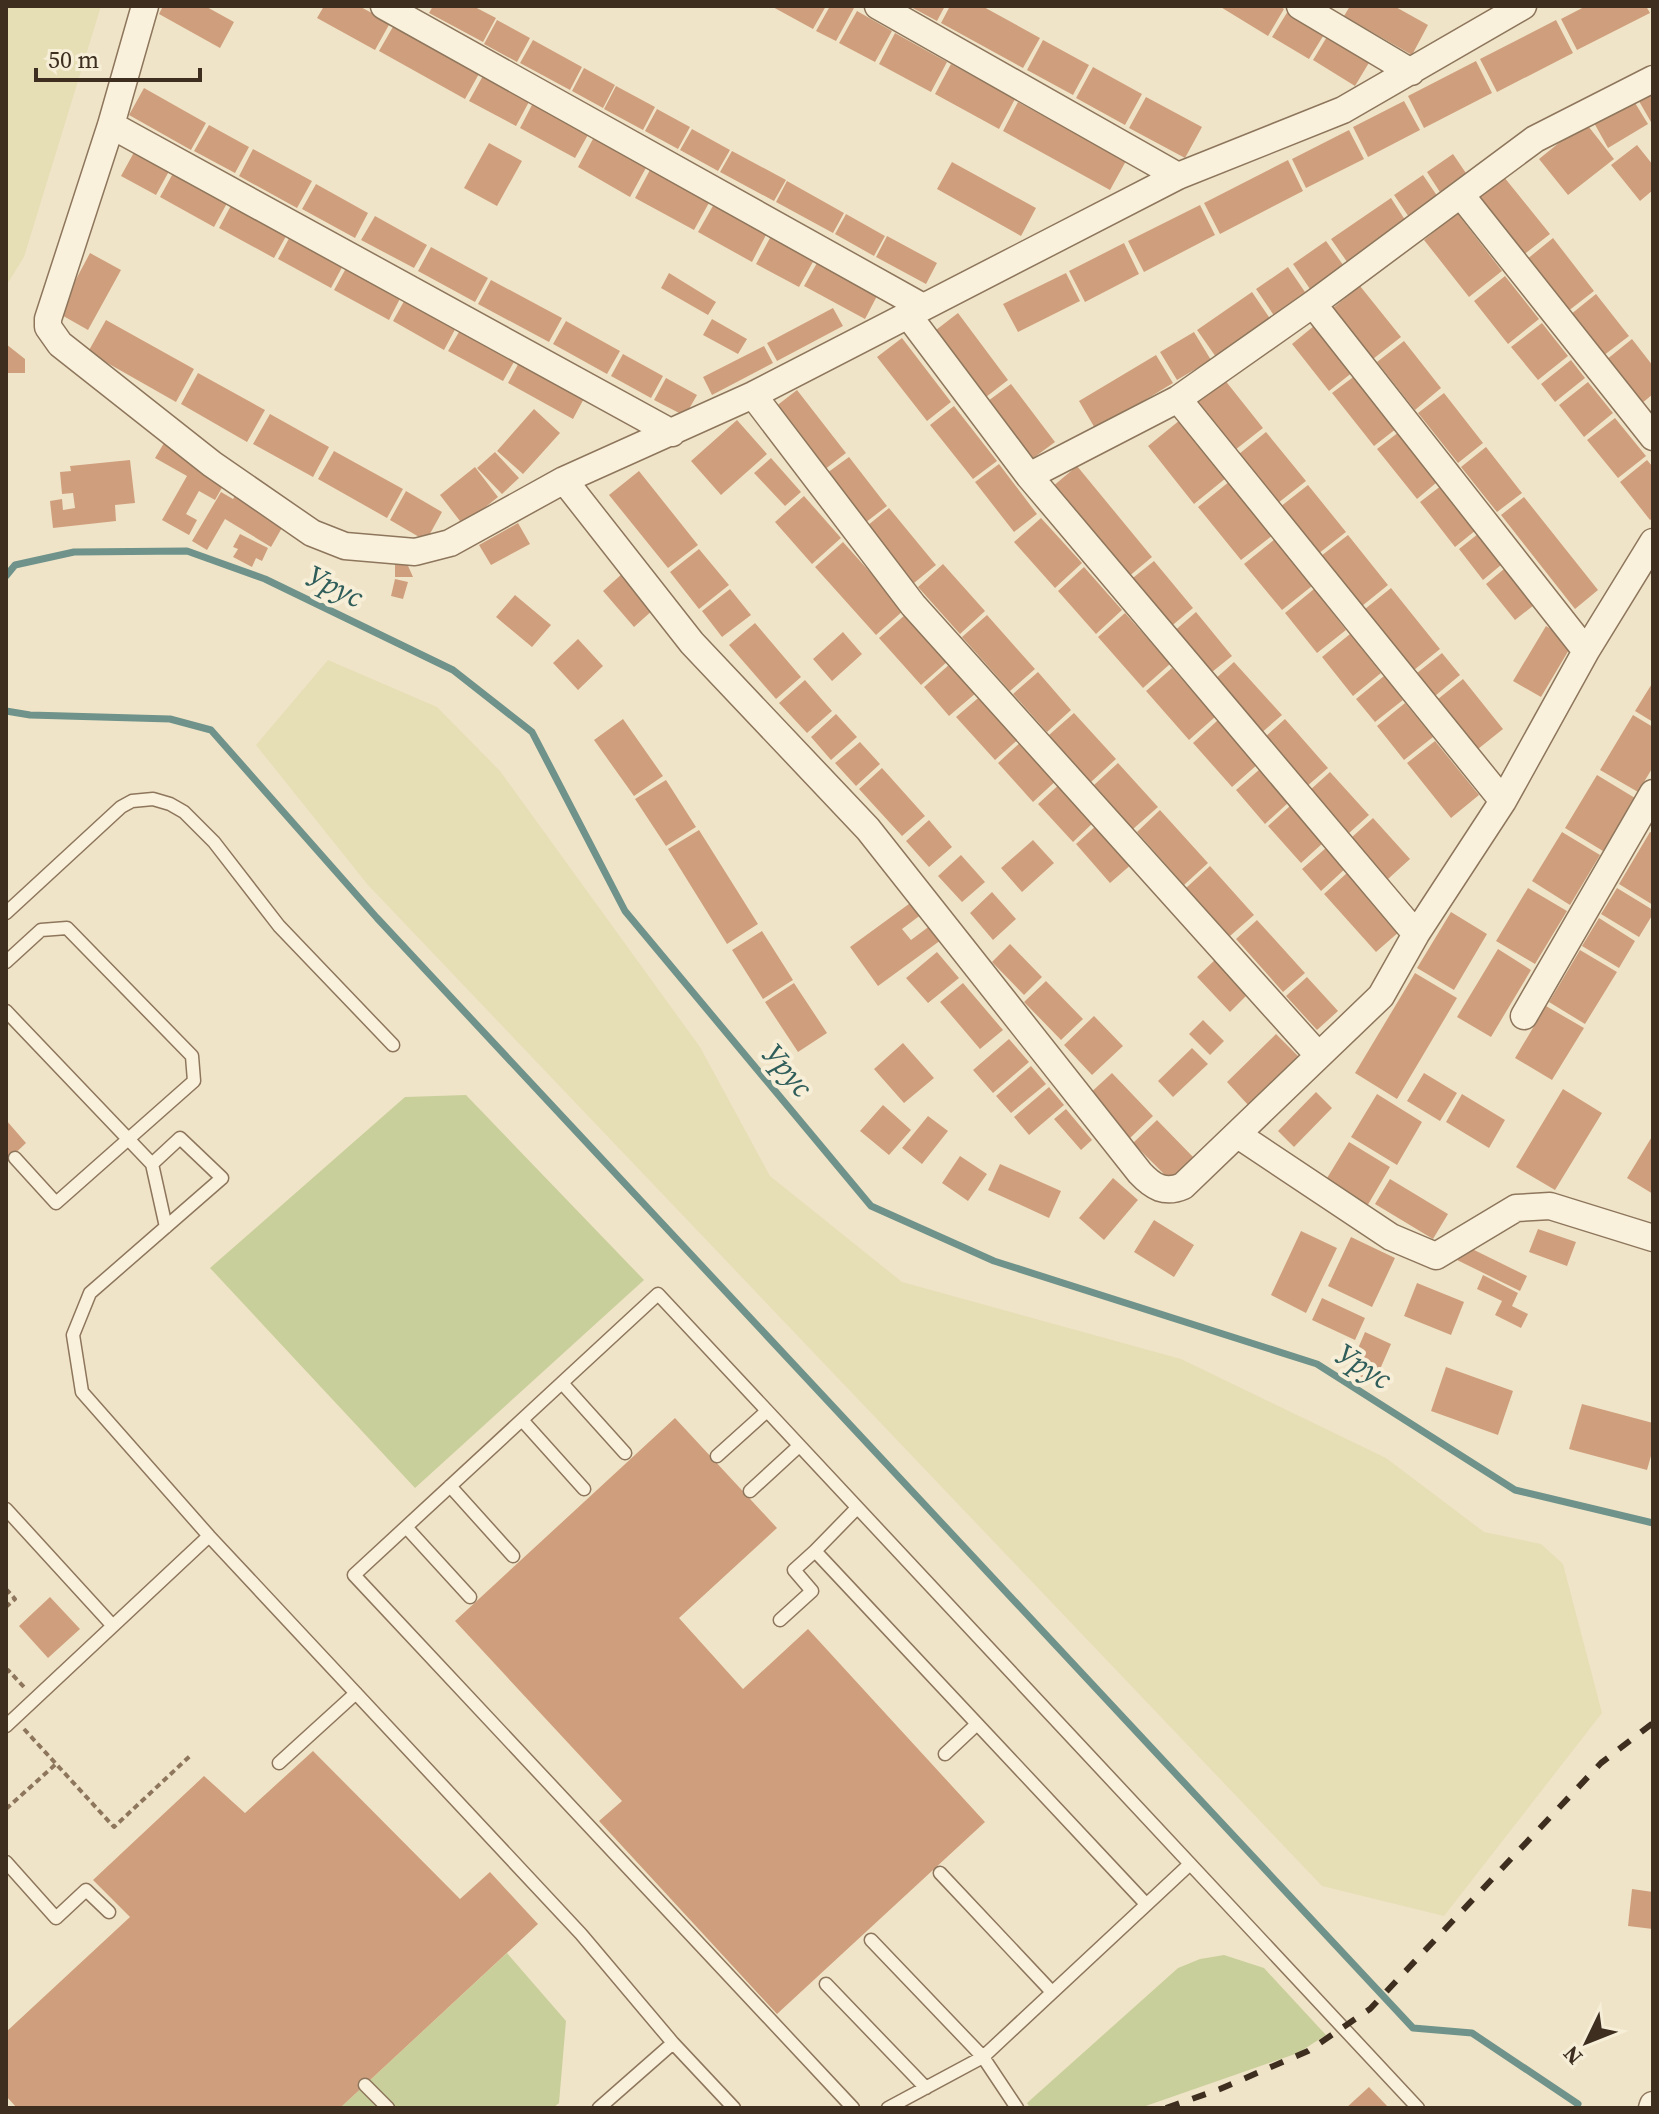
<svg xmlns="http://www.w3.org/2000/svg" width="1659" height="2114" font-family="'Source Serif 4',serif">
	<rect width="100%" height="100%" fill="#f0e4c8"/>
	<path fill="#e6deb5" d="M6,6H101L24,257L6,286Z
		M328,660L437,707L500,771L700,1047L770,1176L902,1282L1181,1359L1386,1458L1484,1532L1541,1544L1563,1564L1602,1713L1444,1916L1322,1886L368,885L256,745Z"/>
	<path fill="#c9cf9b" d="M466,1095L644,1280L415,1488L210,1268L405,1097Z
		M507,1953L566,2021L559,2103L553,2108H340Z
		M1224,1955L1264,1968L1326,2035L1298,2053L1140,2108H1030L1027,2103L1178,1968L1200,1959Z"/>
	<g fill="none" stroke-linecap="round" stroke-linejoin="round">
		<path stroke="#6f938a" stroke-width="7" d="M6,576L15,565L74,552L187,551L265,579L453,670L532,732L625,911L871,1206L994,1261L1317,1364L1515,1490L1653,1523
			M6,711L30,715L170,719L211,730L377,918L1413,2028L1472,2033L1578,2104"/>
	</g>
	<path fill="#cf9f7d" d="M163,6H205L234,22L220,48L159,14Z
		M324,6H359L390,23L375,50L317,18Z
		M433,6H473L496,18L483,42L429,13Z
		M771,6H826L813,29Z
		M830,6H849L854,8L836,41L816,31Z
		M909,6H945L937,21Z
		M950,6H982L1040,38L1023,68L941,23Z
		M1219,6H1280L1284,9L1268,36Z
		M1350,6H1394L1428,25L1412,55L1344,16Z
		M1586,6H1646L1650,13L1577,50L1561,19Z
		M857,11L892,31L875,62L839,43Z
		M1288,11L1325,33L1309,59L1272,37Z
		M497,20L530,38L517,62L484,44Z
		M1556,20L1573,53L1497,92L1480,59Z
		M394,25L480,72L465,99L379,51Z
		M895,33L947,62L931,92L879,64Z
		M1328,35L1370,61L1355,86L1313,60Z
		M533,40L582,67L570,90L520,63Z
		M1043,40L1089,65L1073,95L1027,70Z
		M1476,61L1492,93L1424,128L1408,96Z
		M951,64L1015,99L999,129L935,94Z
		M1093,67L1142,94L1125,125L1076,98Z
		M584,68L615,85L603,108L572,91Z
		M484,74L530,100L516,126L469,101Z
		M616,86L655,107L643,130L604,109Z
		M1653,87V121L1651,122L1636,96Z
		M144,88L206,123L191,150L129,115Z
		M1146,97L1202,127L1185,158L1129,128Z
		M1632,98L1648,124L1608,148L1593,121Z
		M1404,101L1420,130L1368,157L1353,127Z
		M1018,102L1126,161L1110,190L1003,131Z
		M533,103L589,133L575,158L520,128Z
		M657,109L690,127L678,149L645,131Z
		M1585,122L1614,159L1568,195L1539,159Z
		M209,125L249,147L235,173L194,151Z
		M692,129L730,150L718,171L680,150Z
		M1349,130L1364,159L1306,188L1292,159Z
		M594,137L647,166L630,197L578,167Z
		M489,143L522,161L497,206L464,188Z
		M138,145L173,164L156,195L121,176Z
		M1637,145L1653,165V190L1640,201L1611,165Z
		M253,149L312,181L297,208L239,176Z
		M732,151L786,180L774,201L720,172Z
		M1453,154L1472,182L1445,200L1427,172Z
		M1288,160L1303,191L1220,234L1204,203Z
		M952,162L1036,208L1021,236L937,189Z
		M177,166L231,196L214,227L160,197Z
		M651,168L710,201L694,230L635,198Z
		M1423,175L1442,203L1413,223L1394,195Z
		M1504,177L1550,234L1522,256L1477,199Z
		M787,181L844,213L833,233L776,202Z
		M316,184L368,213L355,238L302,209Z
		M235,198L290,229L274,258L219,228Z
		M1391,198L1409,226L1350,266L1331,239Z
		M714,204L767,233L752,262L698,232Z
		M1200,205L1215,235L1144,272L1128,241Z
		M1457,213L1502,271L1469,297L1424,240Z
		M846,214L885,236L874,256L835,234Z
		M375,216L427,245L414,268L361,240Z
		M294,229L347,258L331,288L278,259Z
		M771,236L814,260L799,287L756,264Z
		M887,236L937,263L926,284L876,257Z
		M1553,238L1594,291L1567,312L1526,260Z
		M1326,241L1346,269L1312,292L1293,264Z
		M1124,243L1139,274L1085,302L1069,271Z
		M431,247L488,278L475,302L418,271Z
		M90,253L121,270L88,330L58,313Z
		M350,261L404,291L389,320L334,290Z
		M817,263L877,296L865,319L804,286Z
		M1288,267L1307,295L1275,317L1256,289Z
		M669,273L716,302L708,315L661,288Z
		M1066,273L1080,301L1018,332L1003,304Z
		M1505,276L1539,319L1508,344L1474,301Z
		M491,280L562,318L549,342L478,304Z
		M1360,286L1401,337L1373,359L1333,308Z
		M1252,292L1271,320L1216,357L1197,330Z
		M408,294L459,322L444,350L393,321Z
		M1596,294L1629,336L1603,356L1570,315Z
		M833,308L843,326L777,361L767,343Z
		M958,313L1008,380L986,397L936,330Z
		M712,319L747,339L738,354L703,335Z
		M106,320L194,369L176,402L88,352Z
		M566,321L620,351L607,374L553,344Z
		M1320,321L1358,368L1329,391L1292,344Z
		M1542,323L1568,356L1538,380L1511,347Z
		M463,325L518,355L503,381L448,351Z
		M1194,332L1211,360L1177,380L1160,352Z
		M902,338L951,402L927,421L877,357Z
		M1632,339L1653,366V394L1641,404L1606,360Z
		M1404,341L1441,388L1415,410L1377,362Z
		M6,344L25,359V373H6Z
		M764,346L773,363L712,395L703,377Z
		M623,354L663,376L651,398L611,376Z
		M1156,355L1173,383L1096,430L1079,401Z
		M522,357L587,393L573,419L508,383Z
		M1571,360L1585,378L1555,402L1541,384Z
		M1360,372L1401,425L1374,446L1332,393Z
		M198,373L265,410L247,442L181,404Z
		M666,378L697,395L685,416L654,400Z
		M1224,379L1263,428L1235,450L1196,401Z
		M1588,382L1613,413L1584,437L1559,405Z
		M1011,384L1055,442L1032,459L988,401Z
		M797,390L846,453L824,470L775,407Z
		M1444,393L1483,443L1458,463L1418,413Z
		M954,406L997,461L973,479L930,425Z
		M534,409L560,433L523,474L497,451Z
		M270,414L329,447L313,477L253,444Z
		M1615,418L1646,456L1618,478L1587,440Z
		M737,420L767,454L721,495L691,461Z
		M1180,420L1226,478L1194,504L1148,446Z
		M1404,428L1443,477L1417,499L1377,449Z
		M1266,432L1306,481L1278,503L1239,454Z
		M164,443L224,484L215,500L199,491L186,514L197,520L189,535L162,520L187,476L155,458Z
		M1486,447L1522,493L1497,512L1461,467Z
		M334,451L403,489L387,518L318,479Z
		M495,452L519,478L502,494L477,468Z
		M849,457L887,506L865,523L827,473Z
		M771,458L801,492L785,506L754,473Z
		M130,460L135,503L115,505L116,521L53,528L50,501L62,499L63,510L75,508L73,493L62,494L60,472L71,471L70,466Z
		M1647,460L1653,467V518L1650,520L1620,482Z
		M999,464L1037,514L1014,532L975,482Z
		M1077,466L1152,557L1127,578L1052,487Z
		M475,467L498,497L463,525L440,495Z
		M639,471L698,545L668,568L609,495Z
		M1230,481L1273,535L1241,560L1198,507Z
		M1446,482L1481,526L1455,547L1420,502Z
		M1308,485L1346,532L1318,554L1280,507Z
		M238,491L287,519L271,547L225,519L207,550L192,541L221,492L233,499Z
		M406,491L442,512L426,541L390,520Z
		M804,496L841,538L812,564L775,522Z
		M1524,497L1598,590L1575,609L1501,515Z
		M889,508L936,565L914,583L867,526Z
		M1041,518L1082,563L1055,588L1014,542Z
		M518,523L530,544L491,565L479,545Z
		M1483,530L1507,560L1483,580L1459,549Z
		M240,534L268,548L262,561L256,558L252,567L233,557L238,549L233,547Z
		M1348,535L1388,585L1362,606L1321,556Z
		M1275,539L1312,586L1282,610L1244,564Z
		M843,542L904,610L876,635L815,567Z
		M699,549L729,585L699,609L670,572Z
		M395,559H405L413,577H395Z
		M1154,561L1193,608L1168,629L1129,581Z
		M943,564L985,611L960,634L918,587Z
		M1510,564L1539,601L1515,620L1486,584Z
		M1084,567L1122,610L1096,634L1058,591Z
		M623,573L654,609L634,627L603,591Z
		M395,579L408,582L403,599L391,596Z
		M1391,588L1440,649L1414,670L1365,609Z
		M730,589L751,615L722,637L702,611Z
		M1314,589L1346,630L1317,653L1285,613Z
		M515,595L551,625L532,647L496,617Z
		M1196,612L1232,656L1207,676L1172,633Z
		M1125,613L1170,664L1143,688L1098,637Z
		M906,614L948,661L921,685L879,638Z
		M987,615L1035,669L1010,691L962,637Z
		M755,623L801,677L776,699L729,645Z
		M1546,626L1573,643L1541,697L1513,681Z
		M843,632L862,654L832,681L813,659Z
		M1350,634L1381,673L1353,696L1322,657Z
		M578,639L603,666L578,690L553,663Z
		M1442,653L1460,675L1435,696L1417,673Z
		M1234,662L1282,715L1260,734L1213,681Z
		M950,664L976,693L949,716L924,687Z
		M1172,668L1215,717L1189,740L1146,691Z
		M1038,672L1071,710L1047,732L1013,694Z
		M1384,676L1403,700L1375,722L1356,699Z
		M1463,679L1503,729L1478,749L1438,699Z
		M805,680L832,711L807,733L779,703Z
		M1653,682V722L1635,711Z
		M984,693L1022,736L995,760L956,717Z
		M1405,703L1433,737L1404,760L1377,726Z
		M1074,713L1116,759L1091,782L1049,735Z
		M836,714L857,737L831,760L811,737Z
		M1633,715L1653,727V767L1638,792L1600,770Z
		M623,719L663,776L634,796L594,740Z
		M1285,719L1328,768L1306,787L1264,738Z
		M1218,720L1258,764L1232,787L1193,743Z
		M1024,739L1059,778L1033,802L998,763Z
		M1435,741L1479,795L1451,818L1407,763Z
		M860,742L880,764L856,786L835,763Z
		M1118,763L1158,807L1133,829L1094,785Z
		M882,768L925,816L902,836L859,789Z
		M1260,769L1289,802L1265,824L1236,790Z
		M1330,772L1369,815L1348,834L1309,791Z
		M1597,775L1635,798L1603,851L1565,828Z
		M666,780L696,827L666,846L635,799Z
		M1062,782L1096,820L1073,842L1038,804Z
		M1291,805L1324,842L1301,863L1268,826Z
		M1160,810L1208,863L1184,885L1137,832Z
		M1373,818L1410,859L1388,879L1351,838Z
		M929,820L952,847L929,867L906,841Z
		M1098,824L1133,863L1110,883L1076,844Z
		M699,830L758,924L727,944L668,849Z
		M1562,832L1600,855L1570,905L1532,881Z
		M1650,832L1653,833V905L1619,884Z
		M1033,840L1054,863L1022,892L1001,868Z
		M1327,847L1346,868L1321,891L1302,869Z
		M961,855L985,882L962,902L938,876Z
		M1210,866L1254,915L1230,936L1186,888Z
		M1348,872L1400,931L1376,952L1324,894Z
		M1528,888L1567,911L1535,964L1496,941Z
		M1617,888L1653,910V914L1639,937L1601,914Z
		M992,892L1016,919L993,940L970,913Z
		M913,901L922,914L902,929L911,940L931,925L941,940L878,986L850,947Z
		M1451,912L1487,934L1454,990L1417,968Z
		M1599,918L1635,941L1619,968L1582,946Z
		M1257,920L1305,973L1283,992L1236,939Z
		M762,931L793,980L763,999L732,950Z
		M1010,944L1042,977L1024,995L992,962Z
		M1498,949L1531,970L1491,1037L1457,1017Z
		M1580,950L1617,972L1585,1024L1549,1002Z
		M937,952L959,978L928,1003L906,978Z
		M1218,957L1251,991L1230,1012L1197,977Z
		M1415,973L1457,998L1397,1099L1355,1073Z
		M1307,977L1338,1011L1317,1030L1286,996Z
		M1046,981L1083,1019L1061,1040L1024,1002Z
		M794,983L827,1033L798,1052L765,1002Z
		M963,983L1003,1030L980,1049L940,1002Z
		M1546,1006L1584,1028L1552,1080L1515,1058Z
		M1094,1016L1123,1046L1092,1075L1064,1045Z
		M1203,1020L1224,1041L1210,1055L1189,1034Z
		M1276,1034L1299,1057L1249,1106L1227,1082Z
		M1009,1039L1029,1062L993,1093L973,1070Z
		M903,1043L934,1078L904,1103L874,1069Z
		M1192,1048L1208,1064L1173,1097L1158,1081Z
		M1031,1066L1046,1084L1011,1113L996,1096Z
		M1112,1073L1153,1116L1129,1139L1087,1096Z
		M1424,1073L1457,1093L1440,1121L1407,1101Z
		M1049,1087L1064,1105L1029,1135L1014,1117Z
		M1563,1089L1602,1113L1555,1190L1516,1167Z
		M1316,1092L1332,1108L1294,1147L1278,1131Z
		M1377,1094L1422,1122L1397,1165L1351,1137Z
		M1462,1094L1505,1120L1489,1148L1446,1122Z
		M883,1105L911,1130L889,1155L860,1131Z
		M1066,1109L1092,1140L1081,1150L1054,1119Z
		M928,1116L948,1131L922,1164L902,1148Z
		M6,1120L26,1143L6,1162Z
		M1157,1120L1195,1159L1172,1182L1133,1143Z
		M1653,1135V1194L1627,1178Z
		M1349,1142L1390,1167L1366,1208L1324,1183Z
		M960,1156L987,1174L968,1201L942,1183Z
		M1000,1164L1061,1191L1049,1218L988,1190Z
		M1113,1178L1138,1200L1104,1240L1079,1218Z
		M1390,1179L1448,1214L1433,1239L1375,1204Z
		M1154,1220L1194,1245L1174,1277L1134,1252Z
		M1538,1229L1576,1242L1567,1266L1529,1252Z
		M1301,1231L1337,1248L1306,1313L1271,1295Z
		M1351,1237L1395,1258L1372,1307L1328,1286Z
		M1462,1244L1527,1276L1520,1291L1455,1259Z
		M1483,1275L1518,1293L1512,1306L1528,1314L1521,1328L1495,1315L1502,1301L1477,1289Z
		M1417,1283L1464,1302L1451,1335L1404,1316Z
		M1322,1298L1365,1318L1355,1340L1312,1320Z
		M1365,1332L1391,1344L1374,1383L1348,1372Z
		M1446,1367L1513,1391L1498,1435L1431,1411Z
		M1582,1404L1653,1423V1449L1647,1470L1569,1449Z
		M675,1418L777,1528L679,1618L743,1689L808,1629L985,1822L777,2014L599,1821L622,1801L455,1621Z
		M50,1597L80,1629L48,1658L19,1626Z
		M313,1751L460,1899L490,1872L538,1924L340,2108H17L6,2096V2032L130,1917L93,1880L204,1776L245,1813Z
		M1632,1889L1653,1892V1929L1628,1926Z
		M1369,2087L1389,2108H1346Z"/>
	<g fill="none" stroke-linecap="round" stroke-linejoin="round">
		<defs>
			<path id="service" d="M6,913L121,807L132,801L153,799L170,804L184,812L214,842L279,926L393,1045
				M6,962L41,930L67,928L192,1056L194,1081L56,1203L15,1158
				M6,1011L152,1164
				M166,1227L152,1164L180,1138L222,1178L90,1293L73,1335L82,1392L209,1536L581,1934L673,2043L599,2108
				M562,1383L625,1453
				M522,1420L584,1489
				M717,1456L767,1411
				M450,1486L513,1556
				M750,1491L799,1446
				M857,1508L815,1551L1146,1904
				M6,1509L113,1626
				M406,1527L470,1597
				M780,1620L812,1591L794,1570L815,1551
				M6,1726L209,1536
				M945,1754L977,1724
				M279,1763L356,1693
				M6,1862L56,1918L86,1890L109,1912
				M940,1873L1052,1992
				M871,1940L983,2057L1017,2108
				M826,1984L926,2088
				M673,2043L734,2108
				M365,2085L388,2108
				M853,2108L354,1575L658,1294L1418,2108
				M888,2108L983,2057L1190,1864"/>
			<path id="minor" d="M145,6L111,125L48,319V327L60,344L212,464L312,533L345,546L415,552L450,543L564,480L753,395L1178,176L1343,110L1523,6
				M384,6L923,307
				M878,6L1178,176
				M1300,6L1411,72
				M111,125L672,433
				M1461,195L1653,437
				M1313,304L1586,651
				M908,315L1029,476L1416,934
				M753,395L913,605L1318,1055
				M1178,399L1503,801
				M1029,476L1178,399L1313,304L1535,139L1653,79
				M564,480L692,643L868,829L1140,1173C1153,1187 1165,1194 1183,1186L1381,996L1416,934L1503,801L1586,651L1653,542
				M1524,1016L1653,793
				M1238,1135L1391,1237L1436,1256L1516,1208L1550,1206L1653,1238
				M1652,2108L1653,2105"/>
		</defs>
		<use href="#service" stroke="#8d765c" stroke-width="15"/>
		<use href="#minor" stroke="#8d765c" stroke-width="29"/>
		<path stroke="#8d765c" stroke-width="4" stroke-dasharray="6 4" stroke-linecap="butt" d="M6,1589L15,1599L6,1607
			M6,1672L8,1670L24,1687
			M24,1729L114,1827L191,1755
			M6,1809L56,1764"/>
		<use href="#service" stroke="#faf1dc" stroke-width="12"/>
		<use href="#minor" stroke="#faf1dc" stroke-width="26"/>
		<path stroke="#3d2e20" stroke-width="6" stroke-dasharray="14 14" stroke-linecap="butt" d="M1166,2108L1220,2089L1308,2051L1370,2009L1601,1763L1653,1723"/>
	</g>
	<g text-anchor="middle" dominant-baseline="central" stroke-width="8" stroke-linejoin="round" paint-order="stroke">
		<g font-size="30" font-style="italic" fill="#2f5d5a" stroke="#f7eed8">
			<text transform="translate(335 586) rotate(26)">Урус</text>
			<text transform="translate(788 1070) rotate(50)">Урус</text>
			<text transform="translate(1364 1366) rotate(32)">Урус</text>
		</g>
	</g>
	<rect width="1659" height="2114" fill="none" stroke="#3d2e20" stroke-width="16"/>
	<g transform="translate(1587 2042) rotate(227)" stroke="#f7eed8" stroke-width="6" paint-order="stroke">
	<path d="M0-6L14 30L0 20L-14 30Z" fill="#3d2e20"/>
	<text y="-12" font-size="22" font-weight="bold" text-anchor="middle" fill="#3d2e20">N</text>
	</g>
	<path d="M36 68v12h164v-12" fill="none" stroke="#3d2e20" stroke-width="4"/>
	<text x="48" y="68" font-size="24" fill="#3d2e20" stroke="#f7eed8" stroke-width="6" paint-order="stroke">50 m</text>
</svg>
